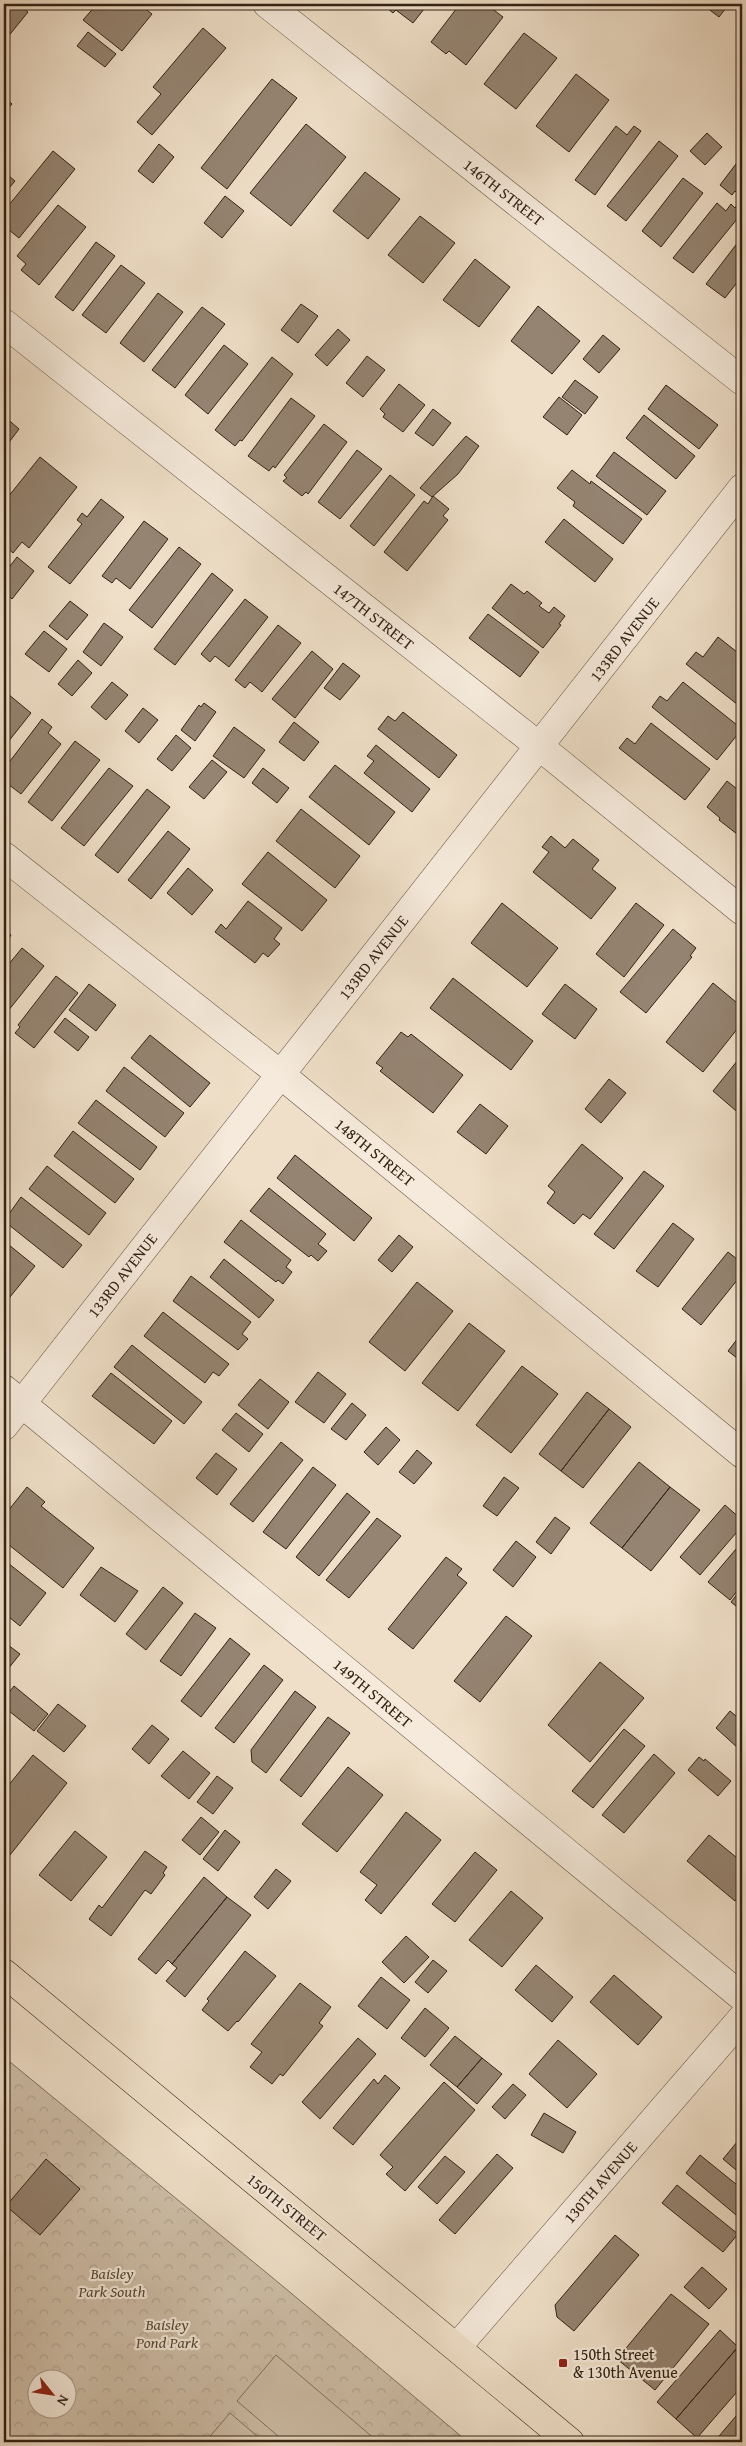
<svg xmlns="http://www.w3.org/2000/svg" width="746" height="2446" font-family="'Gentium Book Plus',serif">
	<defs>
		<pattern id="park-crowns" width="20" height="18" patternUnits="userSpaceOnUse" patternTransform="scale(1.25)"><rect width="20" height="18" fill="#cfbfa9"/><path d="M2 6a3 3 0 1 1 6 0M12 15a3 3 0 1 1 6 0" fill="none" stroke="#b2a491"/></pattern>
	</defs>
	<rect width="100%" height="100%" fill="#efdfc8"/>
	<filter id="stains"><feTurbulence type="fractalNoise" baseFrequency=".004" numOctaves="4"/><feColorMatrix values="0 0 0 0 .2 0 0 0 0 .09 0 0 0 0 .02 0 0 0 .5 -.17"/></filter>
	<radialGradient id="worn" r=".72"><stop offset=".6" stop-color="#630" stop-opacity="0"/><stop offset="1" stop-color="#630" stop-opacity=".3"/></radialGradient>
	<path fill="url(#park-crowns)" stroke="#81705e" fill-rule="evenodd" d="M4,2057L285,2288L468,2442H4ZM38,2378H68V2408H38Z"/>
	<path fill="#cfbfa9" stroke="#81705e" d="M276,2355L376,2440L374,2442H285L237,2401Z
		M230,2413L264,2442H205Z"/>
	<path fill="#958472" stroke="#332214" d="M4,4H18L28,12L7,38L4,35Z
		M97,4H139L152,14L122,51L83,20Z
		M382,4H428L413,23L396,10L393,13Z
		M460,4H486L503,17L466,65L449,51L446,54L431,42Z
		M702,4H729L719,17Z
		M203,28L226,48L152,135L137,122L161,94L153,87Z
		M88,32L116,54L105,67L77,46Z
		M524,33L557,58L516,109L484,84Z
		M576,74L609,100L569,152L536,126Z
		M272,79L297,98L227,189L201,168Z
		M4,97L12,104L4,113Z
		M306,124L346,157L291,226L250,193Z
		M616,126L627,135L634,126L641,131L595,195L575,180Z
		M707,133L722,147L705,165L690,151Z
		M659,141L678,156L626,221L607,206Z
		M159,144L174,157L153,183L138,171Z
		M53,151L75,169L19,238L4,226V211Z
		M739,160L742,163V191L739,195L735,191L732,195L720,185Z
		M4,172L15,181L4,194Z
		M365,172L400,199L368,239L333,211Z
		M683,178L703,193L661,247L642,231Z
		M225,196L244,211L222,238L204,223Z
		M740,201L742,203L740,211L742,213L693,273L673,258L717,203L726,211L731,204L735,208Z
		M58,205L86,227L39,285L21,270L26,264L17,256Z
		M420,216L455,243L423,283L388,255Z
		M742,237V276L725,298L706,284Z
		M96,242L115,256L73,311L55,297Z
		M475,259L510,287L479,327L443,300Z
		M121,265L145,283L106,333L82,315Z
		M158,293L183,312L144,362L120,343Z
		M301,304L318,316L298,343L281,330Z
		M538,306L580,341L552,374L511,341Z
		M202,307L225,324L175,388L152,370Z
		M338,329L350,340L327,366L315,355Z
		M603,335L620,349L599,373L583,359Z
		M224,345L248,364L208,414L185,395Z
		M367,356L385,370L363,397L346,383Z
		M272,357L293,374L242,441L240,440L235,446L215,430Z
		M575,380L598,397L585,414L562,397Z
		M399,384L425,405L403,432L383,417L385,414L380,409Z
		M666,385L718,425L699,449L648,409Z
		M559,397L582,415L567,435L543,417Z
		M291,398L315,416L275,468L273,466L269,471L248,456Z
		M433,409L451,423L433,446L415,433Z
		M644,415L695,456L676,479L626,438Z
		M4,416L19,429L4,449Z
		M324,424L347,442L308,494L306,492L302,496L283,481L287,478L284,475Z
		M466,436L479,446L458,474L432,497L420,488Z
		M357,450L382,469L340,519L318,502Z
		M614,452L666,491L647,515L596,476Z
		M40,457L77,487L29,548L22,542L13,553L4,545V502Z
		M572,470L590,484L591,481L642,519L623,544L573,506L575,502L557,488Z
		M390,475L415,495L374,546L350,526Z
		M433,496L449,509L443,516L448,520L407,571L384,552L424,501L428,504Z
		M101,499L124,517L70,584L48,567L82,524L77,520L82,513L87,517Z
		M564,519L613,559L595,582L545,542Z
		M144,521L168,539L130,589L116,578L112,583L102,576Z
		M179,547L201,564L152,628L129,610Z
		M17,557L34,571L12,599L4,592V574Z
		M212,573L233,590L175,665L154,649Z
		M511,584L524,594L527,591L542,603L539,606L549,613L554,607L565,616L559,624L561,625L543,648L492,608Z
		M245,599L268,617L229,667L215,656L210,662L201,654Z
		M70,601L88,615L67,640L49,626Z
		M488,614L539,652L520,677L469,638Z
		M104,623L123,637L101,666L83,652Z
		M278,625L301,643L262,692L250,682L245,688L235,680Z
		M44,631L67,649L49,672L25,654Z
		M718,637L742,656V708L686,664L696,652L703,657Z
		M312,651L333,669L295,718L272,699Z
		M78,660L92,673L72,696L58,684Z
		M343,663L360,676L340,700L324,688Z
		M112,682L128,695L106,720L91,707Z
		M683,682L742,729L717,760L652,707L660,696L667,701Z
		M8,694L31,713L4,747V700Z
		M204,703L216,712L195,741L181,730L199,705L201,707Z
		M143,708L158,720L139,743L125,731Z
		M403,712L457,755L439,778L378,729L388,716L395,721Z
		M42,719L52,727L48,733L61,744L21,794L4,781V769Z
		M294,722L319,742L304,761L279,742Z
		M651,723L710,769L685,800L619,748L627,738L635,744Z
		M234,727L265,750L244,778L213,756Z
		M176,735L191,748L172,771L157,759Z
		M75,741L100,760L52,821L28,802Z
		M376,745L430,789L412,812L364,773L374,761L367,756Z
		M212,760L227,772L204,799L189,787Z
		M335,765L395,812L369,845L309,797Z
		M109,768L133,786L84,846L61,828Z
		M263,768L289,788L277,803L252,783Z
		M727,781L742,793V828L737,834L719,820L720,818L707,807Z
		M147,789L170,807L118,873L95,855Z
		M301,809L360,856L335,888L276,841Z
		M168,831L190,849L151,899L128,880Z
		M551,836L565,848L573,839L599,860L592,869L616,888L591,919L533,872L549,852L542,847Z
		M268,852L327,900L302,931L242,884Z
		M188,868L213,890L192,915L167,893Z
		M248,901L282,928L274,939L280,944L268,957L263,953L255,963L215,932L221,924L226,929Z
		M502,903L558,948L527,987L471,943Z
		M636,903L664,925L624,977L596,954Z
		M4,929L11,935L4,947Z
		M673,929L696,948L690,956L692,957L646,1013L620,992Z
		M22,948L44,966L4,1016V970Z
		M56,976L78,993L34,1048L15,1033L20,1027L18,1025Z
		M453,978L533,1041L511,1070L430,1008Z
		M713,983L742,1007V1023L703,1072L666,1042Z
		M89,984L116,1005L96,1031L69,1010Z
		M565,984L597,1009L575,1039L542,1014Z
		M65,1018L89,1037L78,1051L54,1032Z
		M401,1032L408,1037L411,1034L463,1075L433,1113L380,1071L383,1068L376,1063Z
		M150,1035L210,1083L190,1107L131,1058Z
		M742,1055V1116L713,1091Z
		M124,1067L184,1113L165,1137L106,1091Z
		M609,1079L626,1093L601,1123L585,1109Z
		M96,1100L157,1147L140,1170L78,1123Z
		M480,1104L508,1126L486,1154L457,1132Z
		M73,1131L134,1179L115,1203L54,1156Z
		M582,1144L623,1178L590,1219L583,1214L574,1224L547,1203L555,1192L548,1186Z
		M295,1155L372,1218L354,1241L277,1178Z
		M47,1166L106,1213L89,1235L29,1189Z
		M644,1171L664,1186L614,1249L594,1234Z
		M269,1188L326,1234L318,1244L327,1251L318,1261L311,1255L309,1257L250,1211Z
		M21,1197L82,1245L63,1268L4,1221Z
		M241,1220L291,1260L286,1267L292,1272L283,1284L278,1280L276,1282L224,1242Z
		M673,1223L694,1239L658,1287L636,1271Z
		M399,1235L413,1247L392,1272L378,1260Z
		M4,1241L35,1266L6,1302L4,1300Z
		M728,1252L742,1263V1274L701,1325L682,1309Z
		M224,1259L274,1300L259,1318L210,1277Z
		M191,1276L251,1322L242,1334L248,1339L238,1350L173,1301Z
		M417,1282L453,1311L405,1371L369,1342Z
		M163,1312L229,1364L219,1376L213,1372L205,1383L144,1336Z
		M469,1323L505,1351L458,1411L422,1383Z
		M742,1333V1362L728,1351Z
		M132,1345L202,1402L184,1424L114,1367Z
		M522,1366L558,1394L511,1453L476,1425Z
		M318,1372L346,1394L324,1423L295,1402Z
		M111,1373L172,1421L154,1444L92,1396Z
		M260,1379L289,1402L268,1429L238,1405Z
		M587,1392L609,1409L561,1471L539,1454Z
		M352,1403L366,1415L346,1440L331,1429Z
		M609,1409L631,1427L583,1488L561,1471Z
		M236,1413L263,1434L249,1452L222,1430Z
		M386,1427L400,1440L378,1465L364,1452Z
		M281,1442L303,1460L253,1522L230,1504Z
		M417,1450L432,1463L414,1484L399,1472Z
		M216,1453L237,1469L217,1495L196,1478Z
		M639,1462L670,1487L622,1548L590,1523Z
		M313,1467L336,1485L286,1549L263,1532Z
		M504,1477L519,1488L497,1516L483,1506Z
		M27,1487L45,1502L41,1506L94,1548L63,1588L4,1541V1516Z
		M670,1487L700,1510L651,1571L622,1548Z
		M347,1493L370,1512L319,1576L296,1557Z
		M725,1505L742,1520V1526L700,1575L680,1557Z
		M555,1517L570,1528L551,1554L536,1542Z
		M377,1518L401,1536L349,1598L326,1580Z
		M516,1541L536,1557L513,1587L493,1570Z
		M742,1542V1585L730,1600L708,1582Z
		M446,1557L462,1569L457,1575L467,1583L413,1649L388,1629Z
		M4,1560L46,1593L20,1626L4,1613Z
		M101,1567L138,1591L115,1622L80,1595Z
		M163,1587L183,1603L146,1650L126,1634Z
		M742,1588V1611L731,1602Z
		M195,1613L216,1628L181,1676L160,1661Z
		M506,1616L532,1636L480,1702L454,1681Z
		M230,1638L250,1654L201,1717L181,1701Z
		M4,1642L20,1654L4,1674Z
		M600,1662L644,1698L590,1762L548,1725Z
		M264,1665L283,1680L234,1743L215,1728Z
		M14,1686L48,1714L34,1731L4,1707V1699Z
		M295,1691L316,1707L266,1773L252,1762L251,1750Z
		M58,1704L86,1726L64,1752L37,1731Z
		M730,1711L742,1721V1745L739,1749L716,1728Z
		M328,1717L350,1733L301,1797L280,1780Z
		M152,1725L169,1739L149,1764L132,1749Z
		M624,1729L645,1746L593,1808L572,1791Z
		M183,1751L210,1773L189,1799L161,1776Z
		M654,1754L675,1773L624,1833L602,1815Z
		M33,1755L67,1783L10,1855L4,1850V1791Z
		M699,1757L704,1761L705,1759L731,1781L718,1796L688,1770Z
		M348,1767L383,1795L337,1852L302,1824Z
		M217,1776L233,1788L213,1814L197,1802Z
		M406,1812L441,1840L381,1914L365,1900L377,1885L360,1872Z
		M201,1817L219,1832L200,1855L182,1840Z
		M225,1830L240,1842L218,1871L203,1859Z
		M75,1831L107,1857L71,1901L39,1875Z
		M709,1835L742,1862V1893L735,1901L687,1861Z
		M145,1851L167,1867L163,1873L165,1875L151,1894L145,1890L111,1936L89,1919L99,1905L102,1908Z
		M475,1852L497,1870L455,1922L432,1904Z
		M276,1869L291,1881L268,1909L254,1897Z
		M204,1877L227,1897L172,1964L168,1960L156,1974L138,1959Z
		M511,1891L543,1918L502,1967L469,1940Z
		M227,1897L251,1915L185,1997L166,1981L177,1968L172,1964Z
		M406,1936L429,1957L404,1983L382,1962Z
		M245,1951L276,1976L238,2022L237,2021L228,2031L202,2010L209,2001L207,1999Z
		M433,1960L447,1971L428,1993L415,1982Z
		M536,1965L573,1997L552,2022L515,1990Z
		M614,1975L662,2017L638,2045L590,2002Z
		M381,1977L410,2000L387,2029L358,2006Z
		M300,1983L331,2007L319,2023L323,2026L283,2076L280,2074L272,2084L250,2067L262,2052L251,2044Z
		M425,2008L449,2028L425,2057L401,2038Z
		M455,2036L482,2058L457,2087L430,2065Z
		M358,2038L376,2054L320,2119L302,2102Z
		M558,2040L597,2074L567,2108L529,2074Z
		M482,2058L502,2074L477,2104L457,2087Z
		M385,2075L400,2088L353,2145L333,2128L374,2079L378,2084Z
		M444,2082L475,2110L405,2191L386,2174L393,2167L380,2155Z
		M513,2084L526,2095L505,2119L492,2107Z
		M544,2113L576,2132L563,2153L531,2135Z
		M742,2136V2175L723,2159Z
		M497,2154L513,2168L455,2234L439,2220Z
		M700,2155L742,2189V2220L686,2173Z
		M445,2156L465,2172L437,2204L418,2187Z
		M46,2159L80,2189L40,2235L6,2206Z
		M677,2185L738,2234L723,2252L662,2203Z
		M615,2235L639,2255L574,2331L557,2317L555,2305Z
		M702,2267L727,2289L709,2309L684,2287Z
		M671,2294L709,2324L655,2390L617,2359Z
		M720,2330L738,2347L676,2419L657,2402Z
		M738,2347L742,2350V2386L697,2438L676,2419Z
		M742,2409V2442H714Z"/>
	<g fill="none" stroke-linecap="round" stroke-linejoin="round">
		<defs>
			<path id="minor" d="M267,4L742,381
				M4,323L539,746L742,911
				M4,856L280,1074L742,1454
				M4,1389L742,1997
				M4,1426L742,488
				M457,2347L742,2018"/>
			<path id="major" d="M4,1973L570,2442"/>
		</defs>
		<use href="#minor" stroke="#625141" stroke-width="29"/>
		<use href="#major" stroke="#332214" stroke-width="29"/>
		<use href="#minor" stroke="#f5eadb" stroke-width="28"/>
		<use href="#major" stroke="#efdfc8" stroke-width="28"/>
	</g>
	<rect fill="#8f2418" stroke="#f5eadb" stroke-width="2" x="558" y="2358" width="10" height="10" rx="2.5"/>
	<g text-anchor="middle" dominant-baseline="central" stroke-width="4.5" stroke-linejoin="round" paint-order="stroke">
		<g font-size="16" fill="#332214" stroke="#f5eadb">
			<text transform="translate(504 192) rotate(38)">146TH STREET</text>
			<text transform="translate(374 616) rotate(38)">147TH STREET</text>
			<text transform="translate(624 639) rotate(-52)">133RD AVENUE</text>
			<text transform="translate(373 957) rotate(-52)">133RD AVENUE</text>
			<text transform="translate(375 1152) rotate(39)">148TH STREET</text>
			<text transform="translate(122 1275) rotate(-52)">133RD AVENUE</text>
			<text transform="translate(373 1693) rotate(40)">149TH STREET</text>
			<text transform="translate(600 2182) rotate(-49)">130TH AVENUE</text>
			<text transform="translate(287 2207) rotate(39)">150TH STREET</text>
		</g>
		<g font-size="16" font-style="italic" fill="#5a4939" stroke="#f5eadb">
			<text x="112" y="2273">Baisley<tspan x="112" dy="18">Park South</tspan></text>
			<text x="167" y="2324">Baisley<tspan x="167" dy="18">Pond Park</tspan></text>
		</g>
		<g font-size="16" fill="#332214" stroke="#f5eadb" text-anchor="start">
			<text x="573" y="2354">150th Street<tspan x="573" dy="18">&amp; 130th Avenue</tspan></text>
		</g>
	</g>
	<rect width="746" height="2446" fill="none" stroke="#efdfc8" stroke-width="20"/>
	<rect x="5" y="5" width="736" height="2436" fill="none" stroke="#332214" stroke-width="2.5"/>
	<rect x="10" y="10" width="726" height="2426" fill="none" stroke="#332214"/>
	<g transform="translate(52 2394) rotate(120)"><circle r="24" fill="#f5eadb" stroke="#a79a8b"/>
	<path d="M0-4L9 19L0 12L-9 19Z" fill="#8f2418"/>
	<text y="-8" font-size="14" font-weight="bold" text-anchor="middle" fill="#332214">N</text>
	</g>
	<rect width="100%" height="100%" filter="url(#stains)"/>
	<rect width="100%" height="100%" fill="url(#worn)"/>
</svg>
